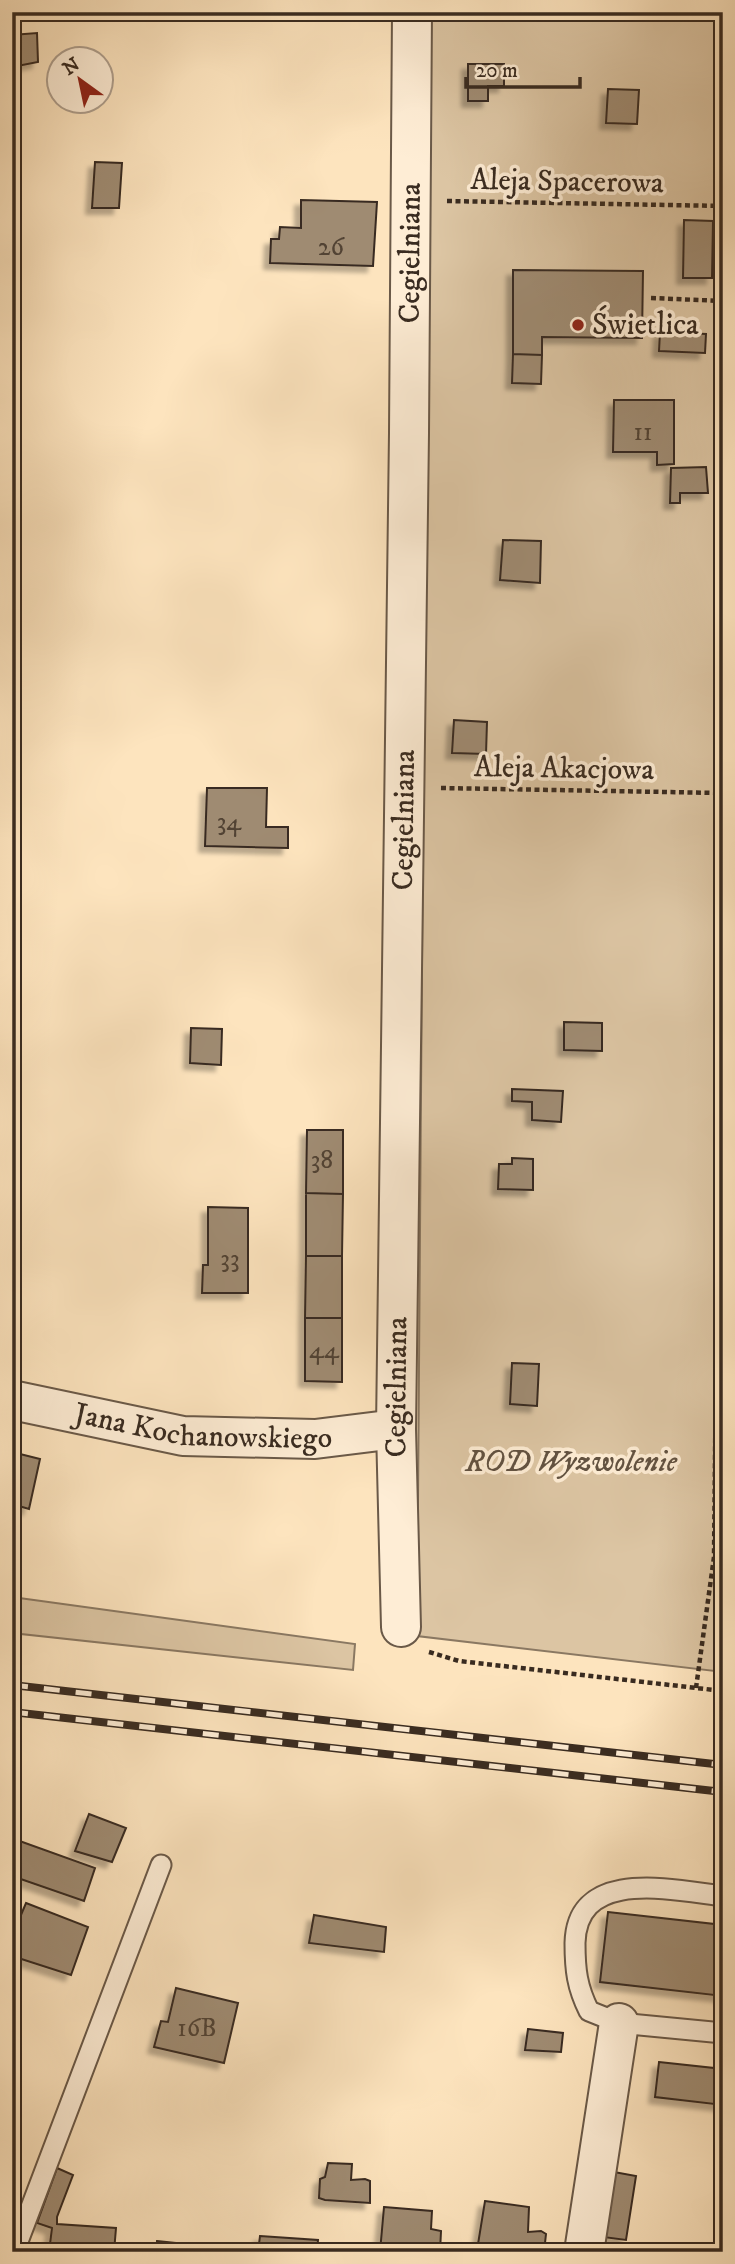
<svg xmlns="http://www.w3.org/2000/svg" width="735" height="2264" font-family="'IM FELL DW Pica',serif">
	<defs>
		<filter id="shadow"><feDropShadow dx="-6" dy="6" stdDeviation="2" flood-color="#0004"/></filter>
	</defs>
	<rect width="100%" height="100%" fill="#fde4be"/>
	<filter id="stains"><feTurbulence type="fractalNoise" baseFrequency=".00286" numOctaves="4"/><feColorMatrix values="0 0 0 0 .2 0 0 0 0 .09 0 0 0 0 .02 0 0 0 .5 -.17"/></filter>
	<radialGradient id="worn" r=".72"><stop offset=".6" stop-color="#630" stop-opacity="0"/><stop offset="1" stop-color="#630" stop-opacity=".3"/></radialGradient>
	<path fill="#dcc5a3" stroke="#8a7862" stroke-width="2" d="M429,12H723V1672L417,1636Z
		M12,1597L355,1644L353,1670L12,1633Z"/>
	<path fill="#9f8b72" stroke="#392b20" stroke-width="2" filter="url(#shadow)" d="M37,33L38,62L12,67V35Z
		M468,64H504V86H488V101H468Z
		M608,89L639,90L637,124L606,123Z
		M95,162L122,163L119,208H92Z
		M301,200L377,202L373,266L270,263L271,239H279L280,227L301,228Z
		M684,220L713,221L712,278H683Z
		M513,270L643,271L642,338L542,337V355L513,354Z
		M660,332L706,334L705,353L659,351Z
		M513,354L542,355L541,384L512,383Z
		M614,400H674V464L657,465V452H613Z
		M706,467L708,493H680V503H670L671,468Z
		M503,540L541,541L540,583L500,580Z
		M454,720L487,722L486,754L452,753Z
		M207,788H267L266,827H288V848L205,846Z
		M564,1022L602,1023V1051L564,1050Z
		M191,1028L222,1029L221,1065L190,1063Z
		M512,1089L563,1091L561,1122L532,1120V1102L512,1101Z
		M307,1130H343V1194L306,1193Z
		M512,1158L533,1159V1190L498,1189L499,1164H512Z
		M306,1193L343,1194L342,1256H306Z
		M208,1207L248,1208V1293H202L203,1265H208Z
		M306,1256H342V1318H305Z
		M305,1318H342V1382L305,1381Z
		M512,1363L539,1364L537,1406L510,1404Z
		M12,1452L40,1459L29,1509L12,1504Z
		M89,1814L126,1828L112,1862L75,1851Z
		M14,1839L95,1868L84,1901L12,1876Z
		M26,1903L88,1927L71,1975L12,1956V1912L21,1915Z
		M608,1912L723,1925V1996L600,1982Z
		M314,1915L386,1927L384,1952L309,1943Z
		M176,1988L238,2003L224,2063L154,2047L161,2021L168,2022Z
		M528,2029L563,2033L561,2052L525,2050Z
		M659,2062L723,2069V2105L655,2097Z
		M328,2163L352,2164L351,2180L365,2179L370,2181V2203L325,2200L319,2198L320,2179L325,2177Z
		M57,2168L73,2175L57,2217V2224L116,2228L114,2252H49L52,2228L37,2223Z
		M614,2172L636,2176L626,2240L603,2237Z
		M485,2201L529,2207L528,2232L541,2231L546,2234L544,2252H495V2249L478,2244Z
		M384,2207L432,2211L431,2229L441,2231L440,2252H380Z
		M260,2236L318,2240L317,2252H258Z
		M157,2241L213,2247V2252H156Z"/>
	<g fill="none" stroke-linecap="round" stroke-linejoin="round">
		<defs>
			<path id="service" d="M723,1896C673,1890 577,1867 575,1943C575,1970 577,1987 589,2011L619,2023L723,2033
				M14,2252L161,1865"/>
			<g id="minor">
				<path id="s1" d="M12,1400L183,1436L315,1439L396,1429"/>
				<path id="s2" d="M401,1627L396,1429L409,433L412,12"/>
				<path d="M584,2252L619,2023"/>
			</g>
		</defs>
		<use href="#service" stroke="#6a5948" stroke-width="23"/>
		<use href="#minor" stroke="#6a5948" stroke-width="42"/>
		<path stroke="#392b20" stroke-width="4.5" stroke-dasharray="5 3.5" stroke-linecap="butt" d="M447,201L723,206
			M651,298L723,301
			M441,788L722,793
			M429,1652L459,1661L723,1691
			M696,1688L714,1557L723,679"/>
		<use href="#service" stroke="#feedd5" stroke-width="19"/>
		<use href="#minor" stroke="#feedd5" stroke-width="38"/>
		<defs>
			<path id="rail" d="M12,1685L723,1765
				M12,1712L723,1792"/>
		</defs>
		<use href="#rail" stroke="#392b20" stroke-width="8"/>
		<use href="#rail" stroke="#feedd5" stroke-width="5" stroke-dasharray="16" stroke-linecap="butt"/>
	</g>
	<circle fill="#8f2418" stroke="#feedd5" stroke-width="2.5" cx="578" cy="325" r="7"/>
	<g text-anchor="middle" dominant-baseline="central" stroke-width="7" stroke-linejoin="round" paint-order="stroke">
		<g font-size="26" fill="#524334">
			<text x="331" y="247">26</text>
			<text x="643" y="432">11</text>
			<text x="229" y="822">34</text>
			<text x="322" y="1160">38</text>
			<text x="230" y="1259">33</text>
			<text x="324" y="1350">44</text>
			<text x="197" y="2028">16B</text>
		</g>
		<g font-size="30" fill="#392b20" stroke="#feedd5">
			<text transform="translate(567 182) rotate(1)">Aleja Spacerowa</text>
			<text stroke="none"><textPath href="#s2" startOffset="1374">Cegielniana</textPath></text>
			<text transform="translate(564 769) rotate(1)">Aleja Akacjowa</text>
			<text stroke="none"><textPath href="#s2" startOffset="807">Cegielniana</textPath></text>
			<text stroke="none"><textPath href="#s2" startOffset="240">Cegielniana</textPath></text>
			<text stroke="none"><textPath href="#s1" startOffset="194">Jana Kochanowskiego</textPath></text>
		</g>
		<g font-size="30" fill="#392b20" stroke="#feedd5" text-anchor="start">
			<text x="592" y="325">Świetlica</text>
		</g>
		<g font-size="30" font-style="italic" fill="#625241" stroke="#feedd5">
			<text x="571" y="1462">ROD Wyzwolenie</text>
		</g>
	</g>
	<rect width="735" height="2264" fill="none" stroke="#fde4be" stroke-width="42"/>
	<rect x="14" y="14" width="707" height="2236" fill="none" stroke="#392b20" stroke-width="3.5"/>
	<rect x="21" y="21" width="693" height="2222" fill="none" stroke="#392b20" stroke-width="2"/>
	<g transform="translate(80 80) rotate(327)"><circle r="33" fill="#feedd5" stroke="#af9f8d" stroke-width="2"/>
	<path d="M0-5L12 26L0 18L-12 26Z" fill="#8f2418"/>
	<text y="-10" font-size="19" font-weight="bold" text-anchor="middle" fill="#392b20">N</text>
	</g>
	<path d="M466 77v10h114v-10" fill="none" stroke="#392b20" stroke-width="3.5"/>
	<text x="476" y="77" font-size="21" fill="#392b20" stroke="#feedd5" stroke-width="5" paint-order="stroke">20 m</text>
	<rect width="100%" height="100%" filter="url(#stains)"/>
	<rect width="100%" height="100%" fill="url(#worn)"/>
</svg>
